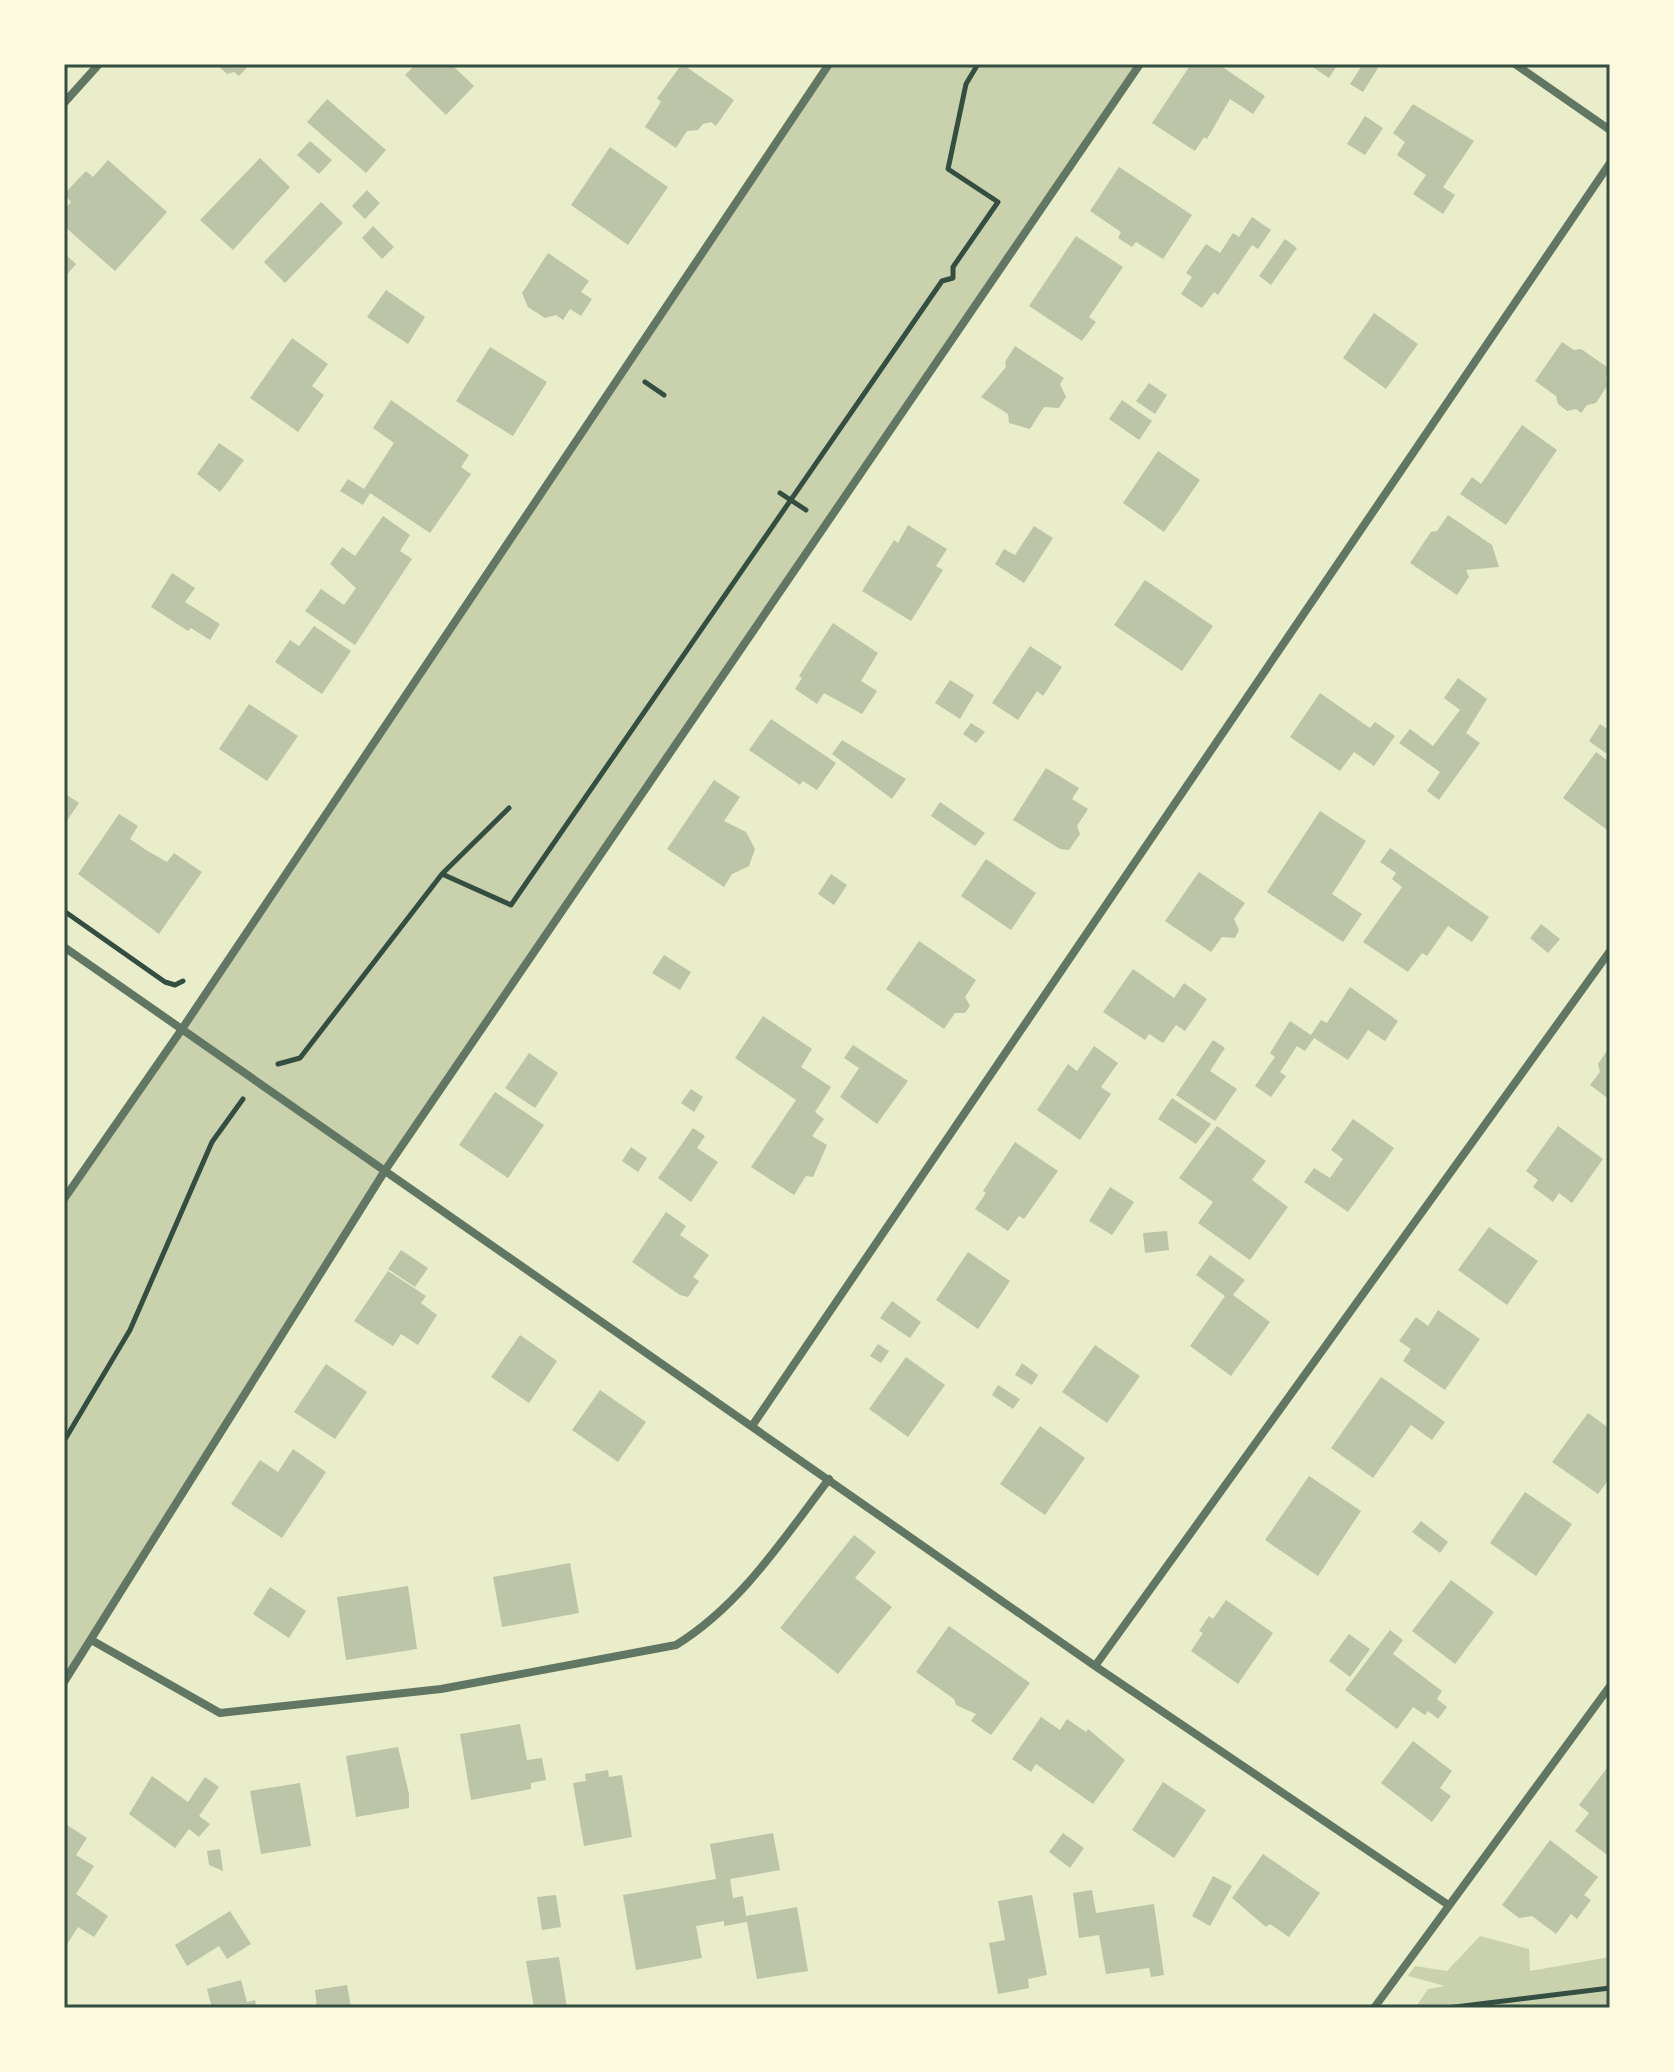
<svg xmlns="http://www.w3.org/2000/svg" width="1674" height="2072" font-family="Mulish,sans-serif">
	<rect width="100%" height="100%" fill="#e9edc9"/>
	<path fill="#cad2ad" d="M829,64H1139L386,1169L64,1682V1199Z
		M1480,1936L1529,1949L1530,1971L1610,1957V2008H1415L1428,1989L1445,1986L1408,1976L1415,1966L1447,1971Z"/>
	<path fill="#bcc5a7" d="M216,64H250L239,76L234,72L227,74Z
		M416,64H451L474,86L446,115L405,75Z
		M682,64L734,100L716,126L711,122L703,124L698,130L687,131L676,148L645,127L661,102L657,98Z
		M1191,64H1218L1265,96L1253,114L1230,99L1207,139L1204,137L1195,151L1152,123Z
		M1308,64H1338L1329,78Z
		M1363,64L1378,68L1363,92L1350,84Z
		M327,99L386,150L366,173L307,122Z
		M1413,104L1474,141L1443,187L1455,195L1443,214L1413,194L1426,175L1397,155L1405,142L1393,133Z
		M1365,116L1383,128L1365,155L1347,144Z
		M310,141L332,160L319,174L297,155Z
		M610,147L668,187L628,245L571,205Z
		M260,158L290,187L233,250L200,220Z
		M108,160L167,212L115,271L64,226V210L71,202L64,194L86,171L93,177Z
		M1119,167L1192,215L1163,259L1136,242L1132,247L1118,238L1121,232L1090,211Z
		M367,190L380,203L365,219L352,206Z
		M321,202L343,223L285,283L264,262Z
		M1252,217L1271,230L1258,249L1252,245L1218,295L1214,292L1202,308L1181,294L1192,277L1186,273L1206,244L1220,253L1233,233L1239,237Z
		M373,226L394,247L382,259L362,238Z
		M1076,236L1123,267L1089,317L1096,322L1082,341L1029,306Z
		M1285,239L1297,248L1271,285L1259,276Z
		M64,253L76,264L64,278Z
		M548,253L589,281L581,292L592,299L581,316L570,309L563,320L556,315L545,318L528,307L522,293Z
		M386,290L425,317L408,344L367,317Z
		M1374,313L1418,344L1386,389L1343,358Z
		M292,338L328,364L312,386L324,395L298,432L250,398Z
		M1562,342L1574,350L1581,349L1610,369L1606,377L1607,386L1596,403L1587,405L1581,413L1576,409L1567,411L1558,404L1556,396L1535,381Z
		M1015,346L1064,378L1060,384L1066,397L1059,408L1044,407L1030,429L1009,423L1008,414L981,397L1006,367L1005,362Z
		M490,347L547,382L513,436L456,401Z
		M1149,383L1167,395L1155,414L1136,401Z
		M391,400L469,455L461,467L471,474L430,533L370,493L363,505L340,491L348,479L364,489L394,443L373,428Z
		M1122,400L1152,421L1139,440L1109,419Z
		M1522,425L1557,450L1506,525L1460,494L1472,477L1481,484Z
		M219,443L244,460L220,492L197,474Z
		M1158,451L1200,480L1164,532L1123,503Z
		M1448,515L1492,545L1499,567L1466,570L1469,577L1457,595L1410,563L1431,532L1437,531Z
		M383,516L410,535L400,551L412,559L355,645L305,611L321,589L344,605L356,588L330,564L342,547L355,556Z
		M908,525L947,549L936,566L943,570L911,621L862,591L894,540L898,543Z
		M1034,526L1053,538L1024,583L995,564L1004,549L1015,555Z
		M172,573L195,588L185,602L220,624L210,640L191,628L188,631L151,607Z
		M1145,580L1213,626L1182,671L1114,625Z
		M833,623L878,653L861,681L877,691L862,714L824,693L817,704L795,689L802,678L799,676Z
		M314,626L351,651L322,694L275,662L290,640L299,646Z
		M1030,646L1062,667L1043,696L1037,691L1018,720L992,703Z
		M1458,678L1487,699L1466,733L1480,743L1439,800L1427,791L1440,772L1399,743L1410,729L1433,746L1460,710L1444,698Z
		M950,680L974,695L960,719L935,703Z
		M1320,693L1370,728L1375,722L1395,736L1374,766L1354,752L1340,771L1290,737Z
		M249,704L298,736L267,781L219,749Z
		M771,719L836,763L817,790L803,781L800,785L749,750Z
		M971,723L985,732L976,743L963,734Z
		M1600,724L1610,731V756L1589,741Z
		M842,740L906,779L892,799L832,754Z
		M1596,752L1610,762V832L1563,798Z
		M1046,768L1079,788L1072,799L1088,809L1077,826L1080,834L1069,850L1060,849L1013,820Z
		M714,780L740,797L724,821L746,832L755,849L749,866L732,874L724,887L667,849Z
		M64,793L79,803L64,825Z
		M940,802L985,833L975,846L931,816Z
		M1320,811L1366,841L1332,894L1362,914L1343,942L1267,892Z
		M119,814L138,826L130,839L146,850L167,862L174,853L202,872L159,934L78,874Z
		M1390,848L1489,917L1472,942L1448,926L1427,956L1422,953L1408,972L1363,942L1402,887L1392,879L1396,873L1380,862Z
		M986,859L1036,893L1011,930L961,896Z
		M1199,872L1245,903L1234,919L1239,930L1235,938L1222,937L1211,952L1165,921Z
		M831,874L847,885L834,905L818,894Z
		M1541,924L1560,939L1548,953L1530,938Z
		M919,941L976,980L965,997L970,1006L965,1013H955L944,1029L886,989Z
		M664,955L691,972L680,990L652,973Z
		M1133,969L1174,998L1184,983L1207,999L1185,1031L1176,1025L1163,1043L1149,1034L1145,1040L1103,1012Z
		M1350,987L1398,1021L1385,1041L1368,1030L1348,1060L1314,1038L1305,1051L1297,1046L1280,1072L1286,1076L1271,1097L1255,1086L1275,1057L1270,1053L1290,1021L1311,1035L1321,1020L1327,1023Z
		M763,1016L812,1049L801,1067L831,1087L815,1112L824,1119L812,1136L827,1145L813,1177L806,1176L794,1195L751,1167L796,1100L735,1058Z
		M1213,1040L1225,1048L1210,1071L1237,1089L1215,1121L1176,1095Z
		M853,1045L908,1081L877,1124L840,1097L859,1068L844,1058Z
		M1094,1046L1118,1063L1101,1087L1111,1094L1080,1140L1037,1110L1068,1064L1077,1071Z
		M1608,1049L1610,1051V1100L1590,1085L1600,1072L1598,1064Z
		M529,1053L558,1073L535,1108L505,1088Z
		M691,1089L703,1097L694,1112L681,1103Z
		M495,1092L544,1125L508,1178L459,1145Z
		M1172,1098L1211,1124L1196,1144L1158,1119Z
		M1353,1119L1394,1148L1348,1212L1304,1182L1314,1168L1330,1178L1343,1159L1331,1150Z
		M1217,1126L1266,1161L1252,1180L1288,1207L1250,1260L1198,1223L1213,1202L1179,1178Z
		M1558,1126L1603,1159L1572,1203L1559,1193L1553,1202L1533,1187L1538,1180L1526,1171Z
		M693,1128L705,1136L697,1148L718,1162L691,1202L658,1178Z
		M1015,1142L1058,1171L1024,1219L1019,1216L1008,1231L975,1209L986,1193L983,1191Z
		M631,1147L647,1158L638,1172L622,1161Z
		M1110,1187L1134,1202L1112,1235L1089,1221Z
		M666,1212L686,1226L680,1235L709,1255L693,1277L699,1281L688,1297L680,1295L632,1262Z
		M1489,1227L1538,1261L1507,1305L1458,1270Z
		M1167,1231L1169,1250L1145,1253L1143,1233Z
		M401,1250L428,1268L415,1287L388,1269Z
		M968,1252L1010,1281L978,1329L936,1300Z
		M1210,1255L1245,1280L1233,1295L1270,1322L1231,1376L1190,1346L1225,1296L1196,1275Z
		M388,1271L426,1296L421,1303L437,1315L418,1345L401,1334L393,1346L354,1321Z
		M892,1301L921,1322L910,1338L880,1318Z
		M1438,1310L1480,1339L1445,1390L1403,1361L1411,1349L1399,1341L1416,1317L1428,1326Z
		M520,1335L557,1361L529,1403L491,1377Z
		M878,1344L889,1351L881,1363L870,1356Z
		M1095,1345L1140,1376L1107,1423L1062,1392Z
		M906,1357L945,1385L908,1437L869,1409Z
		M1022,1363L1038,1375L1032,1385L1015,1375Z
		M326,1364L367,1392L335,1439L294,1412Z
		M1381,1377L1445,1422L1432,1440L1411,1425L1373,1478L1331,1448Z
		M998,1385L1020,1399L1013,1409L992,1395Z
		M600,1390L646,1422L618,1462L572,1430Z
		M1588,1413L1610,1429V1478L1598,1494L1552,1462Z
		M1040,1426L1085,1458L1045,1515L1000,1484Z
		M293,1449L326,1472L282,1538L231,1504L260,1460L278,1472Z
		M1309,1476L1361,1511L1318,1576L1265,1540Z
		M1525,1492L1572,1524L1536,1576L1490,1543Z
		M1421,1521L1448,1542L1440,1553L1412,1532Z
		M854,1535L876,1552L855,1578L892,1607L838,1674L780,1628Z
		M570,1563L579,1613L502,1627L493,1577Z
		M1451,1580L1494,1612L1455,1664L1412,1631Z
		M408,1586L417,1649L346,1660L337,1597Z
		M270,1587L306,1611L289,1638L253,1614Z
		M1226,1600L1273,1633L1238,1684L1191,1651L1203,1633L1199,1631L1209,1616L1213,1619Z
		M949,1626L1030,1683L991,1735L971,1721L976,1714L956,1705L954,1699L916,1672Z
		M1390,1630L1403,1640L1393,1654L1442,1691L1437,1699L1447,1707L1438,1719L1428,1711L1425,1715L1413,1707L1397,1729L1345,1690Z
		M1349,1634L1370,1649L1350,1677L1329,1661Z
		M1041,1717L1060,1730L1067,1719L1086,1732L1088,1729L1125,1760L1093,1804L1036,1764L1031,1772L1012,1759Z
		M520,1724L527,1760L542,1758L546,1780L531,1783V1789L471,1800L460,1734Z
		M1413,1741L1452,1771L1440,1788L1451,1796L1432,1822L1381,1783Z
		M398,1747L409,1794V1808L356,1817L346,1756Z
		M1610,1764V1857L1575,1831L1589,1813L1579,1805Z
		M608,1770L609,1777L622,1775L632,1837L584,1846L573,1783L586,1781L585,1774Z
		M152,1776L188,1802L205,1777L219,1787L199,1816L210,1824L199,1837L189,1829L175,1848L129,1814Z
		M1163,1782L1206,1810L1174,1858L1132,1830Z
		M300,1783L311,1846L261,1854L250,1791Z
		M64,1823L87,1838L76,1855L94,1866L76,1894L108,1916L94,1937L78,1927L64,1949Z
		M773,1833L780,1870L730,1879L733,1898L743,1896L746,1916L797,1907L808,1971L757,1979L747,1922L724,1926V1921L696,1926L702,1958L636,1970L623,1895L716,1879L710,1844Z
		M1063,1833L1084,1848L1070,1868L1049,1852Z
		M1550,1840L1598,1877L1584,1895L1591,1900L1577,1919L1571,1914L1556,1934L1532,1916L1519,1918L1502,1905Z
		M220,1849L223,1871L209,1865L207,1851Z
		M1263,1854L1320,1893L1289,1937L1270,1924L1266,1927L1232,1898Z
		M1213,1876L1232,1886L1210,1926L1192,1916Z
		M1092,1890L1096,1913L1154,1904L1164,1975L1151,1977L1149,1968L1106,1974L1099,1935L1079,1938L1073,1893Z
		M556,1895L561,1927L542,1930L537,1897Z
		M1032,1895L1047,1975L1028,1979L1029,1988L998,1994L989,1943L1005,1940L998,1901Z
		M230,1911L251,1944L227,1959L219,1946L187,1966L175,1945Z
		M559,1957L567,2008H534L526,1961Z
		M241,1980L247,2002L255,2000L257,2008H212L207,1989Z
		M347,1985L351,2008H317L315,1990Z"/>
	<g fill="none" stroke-linecap="round" stroke-linejoin="round">
		<path stroke="#344e41" stroke-width="5" d="M645,382L664,395
			M780,493L806,510
			M442,874L509,808
			M64,911L165,982L175,985L183,981
			M278,1064L300,1058L442,874L511,905L942,281L953,278V267L998,202L948,169L966,84L978,64
			M64,1441L130,1330L212,1142L243,1099
			M1447,2008L1610,1988"/>
		<path stroke="#617663" stroke-width="8" d="M1515,64L1610,130
			M64,103L99,64
			M64,947L1095,1666L1447,1904
			M64,1199L182,1029L829,64
			M752,1426L1610,163
			M93,1641L220,1713L441,1689L676,1645C741,1605 783,1539 829,1479
			M1095,1666L1610,951
			M64,1682L386,1169L1140,64
			M1374,2008L1610,1686"/>
	</g>
	<rect width="1674" height="2072" fill="none" stroke="#fefae0" stroke-width="132"/>
	<rect x="66" y="66" width="1542" height="1940" fill="none" stroke="#344e41" stroke-width="3"/>
</svg>
